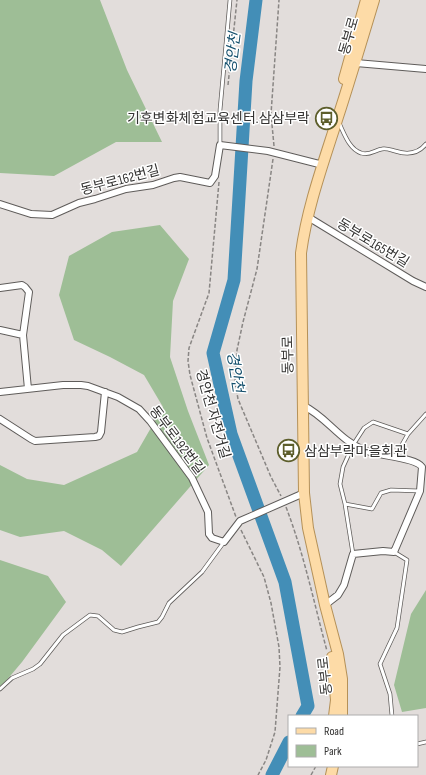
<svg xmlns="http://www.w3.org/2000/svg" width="426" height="775" font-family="'Sofia Sans Condensed','Noto Sans KR',sans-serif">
	<rect width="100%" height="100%" fill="#e2dddb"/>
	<path fill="#9ebe96" d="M0,0H100L127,70L162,142H116L54,176L0,173Z
		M160,225L189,259L173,301L170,357L188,411L209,465L121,566L102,550L64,531L20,537L0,530V465L27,479L64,485L137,452L163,407L144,375L110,357L74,340L59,295L69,256L112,232Z
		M0,560L48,576L66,602L22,662L0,688Z
		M426,590V708L402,712L394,685L411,614Z"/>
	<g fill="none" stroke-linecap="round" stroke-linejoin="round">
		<path stroke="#438eb7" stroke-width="13" d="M256,0L246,81L234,280L213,353L231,434L285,582L308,706L302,716
			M272,775L289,742"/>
		<defs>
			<path id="service" d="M339,123C344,133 349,149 361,153C369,156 375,150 382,149C386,148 391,150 395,151C407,155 418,154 426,144
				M220,145V110L230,0
				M395,457L408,434L426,414
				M345,504L372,509L381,493L391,490L420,491
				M353,554L345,504L340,484L343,467L353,445L364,428L373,422L408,434
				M0,689L12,678L33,669L40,664L63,635L90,615L98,616L114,630L122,632L138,627L158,622L162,617L169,603L202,572L224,542
				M392,716L390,694L380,664L397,628L407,560L394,552
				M417,744L426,742"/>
			<path id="minor" d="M356,63L426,69
				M0,204L31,214L52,215L79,203L95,199L126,189L153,185L174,178L180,177L210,183L215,176L220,145L268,151L323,165
				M308,217L413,281L426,287
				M0,288L22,285L25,287L29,292L23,335L28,389
				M0,330L23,335
				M0,392L63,385H81L88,386L118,397L139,409L150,421L192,478L208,512L209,534L212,538L224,542L240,521L304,493
				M302,405C326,416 339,440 364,450C376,456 416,457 422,467L420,491L394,552L383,551L353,554L344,585L338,595L325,605
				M0,419L31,439L35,441L95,437L99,436L101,432L105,392"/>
			<path id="primary" d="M344,79L366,0
				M332,657L336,700L334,716
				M342,716V679L338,654L325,605L308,528L304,493L301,253C307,208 323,164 337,120C350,80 362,40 374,0
				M331,775L333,766"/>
		</defs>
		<use href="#service" stroke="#5f5c5a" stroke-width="4.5"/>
		<use href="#minor" stroke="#5f5c5a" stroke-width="8"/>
		<use href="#primary" stroke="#b59158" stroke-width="12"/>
		<path stroke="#898684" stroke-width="1.5" stroke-dasharray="4 2" stroke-linecap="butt" d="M228,85L237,0
			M274,146L271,114L279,0
			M273,159L257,269L243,322L237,350L235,382L238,399L271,477L281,496
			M219,182L209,293L189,348L188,361L190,375L207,438L236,517
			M286,507C304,554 314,603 327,651
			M241,530L264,577L271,603L279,647L280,667L275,732L266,760L258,775
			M311,775L316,766"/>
		<use href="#service" stroke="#fff" stroke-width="3"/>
		<use href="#minor" stroke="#fff" stroke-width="6"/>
		<use href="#primary" stroke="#fddba7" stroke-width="10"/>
	</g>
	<defs>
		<symbol id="bus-ring" viewBox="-11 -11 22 22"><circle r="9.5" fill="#fff" stroke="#5d5e2b" stroke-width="1.5"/><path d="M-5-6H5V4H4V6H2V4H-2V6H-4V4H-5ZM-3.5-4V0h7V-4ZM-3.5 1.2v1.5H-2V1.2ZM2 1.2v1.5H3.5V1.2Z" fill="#5d5e2b"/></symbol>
	</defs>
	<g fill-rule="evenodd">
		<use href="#bus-ring" x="314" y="106" width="25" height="25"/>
		<use href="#bus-ring" x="276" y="438" width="25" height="25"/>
	</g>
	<g text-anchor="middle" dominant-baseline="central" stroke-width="3" stroke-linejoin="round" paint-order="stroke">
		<g font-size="14" fill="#343332" stroke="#fff">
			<text transform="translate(349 36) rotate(-74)">동부로</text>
			<text transform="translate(120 180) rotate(-15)">동부로162번길</text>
			<text transform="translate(373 243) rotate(31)">동부로165번길</text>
			<text transform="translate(288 355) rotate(-91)">동부로</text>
			<text transform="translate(213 414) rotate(74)">경안천 자전거길</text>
			<text transform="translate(177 440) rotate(53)">동부로192번길</text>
			<text transform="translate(325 676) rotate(-96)">동부로</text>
		</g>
		<g font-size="14" fill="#343332" stroke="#fff" text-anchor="end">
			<text x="310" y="118">기후변화체험교육센터.삼삼부락</text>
			<text x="304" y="451" text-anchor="start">삼삼부락마을회관</text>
		</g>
		<g font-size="15" font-style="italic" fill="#15506d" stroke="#fff">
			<text transform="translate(233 53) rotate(-83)">경안천</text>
			<text transform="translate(235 372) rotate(81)">경안천</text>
		</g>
	</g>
	<rect x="288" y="715" width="130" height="52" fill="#ffffff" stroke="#aeadad"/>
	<rect x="296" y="728" width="20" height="6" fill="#fddba7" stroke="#aeadad"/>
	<text x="324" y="735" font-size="12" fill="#343332">Road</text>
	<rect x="296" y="745" width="20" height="12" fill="#9ebe96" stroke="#aeadad"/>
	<text x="324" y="755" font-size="12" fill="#343332">Park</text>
</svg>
